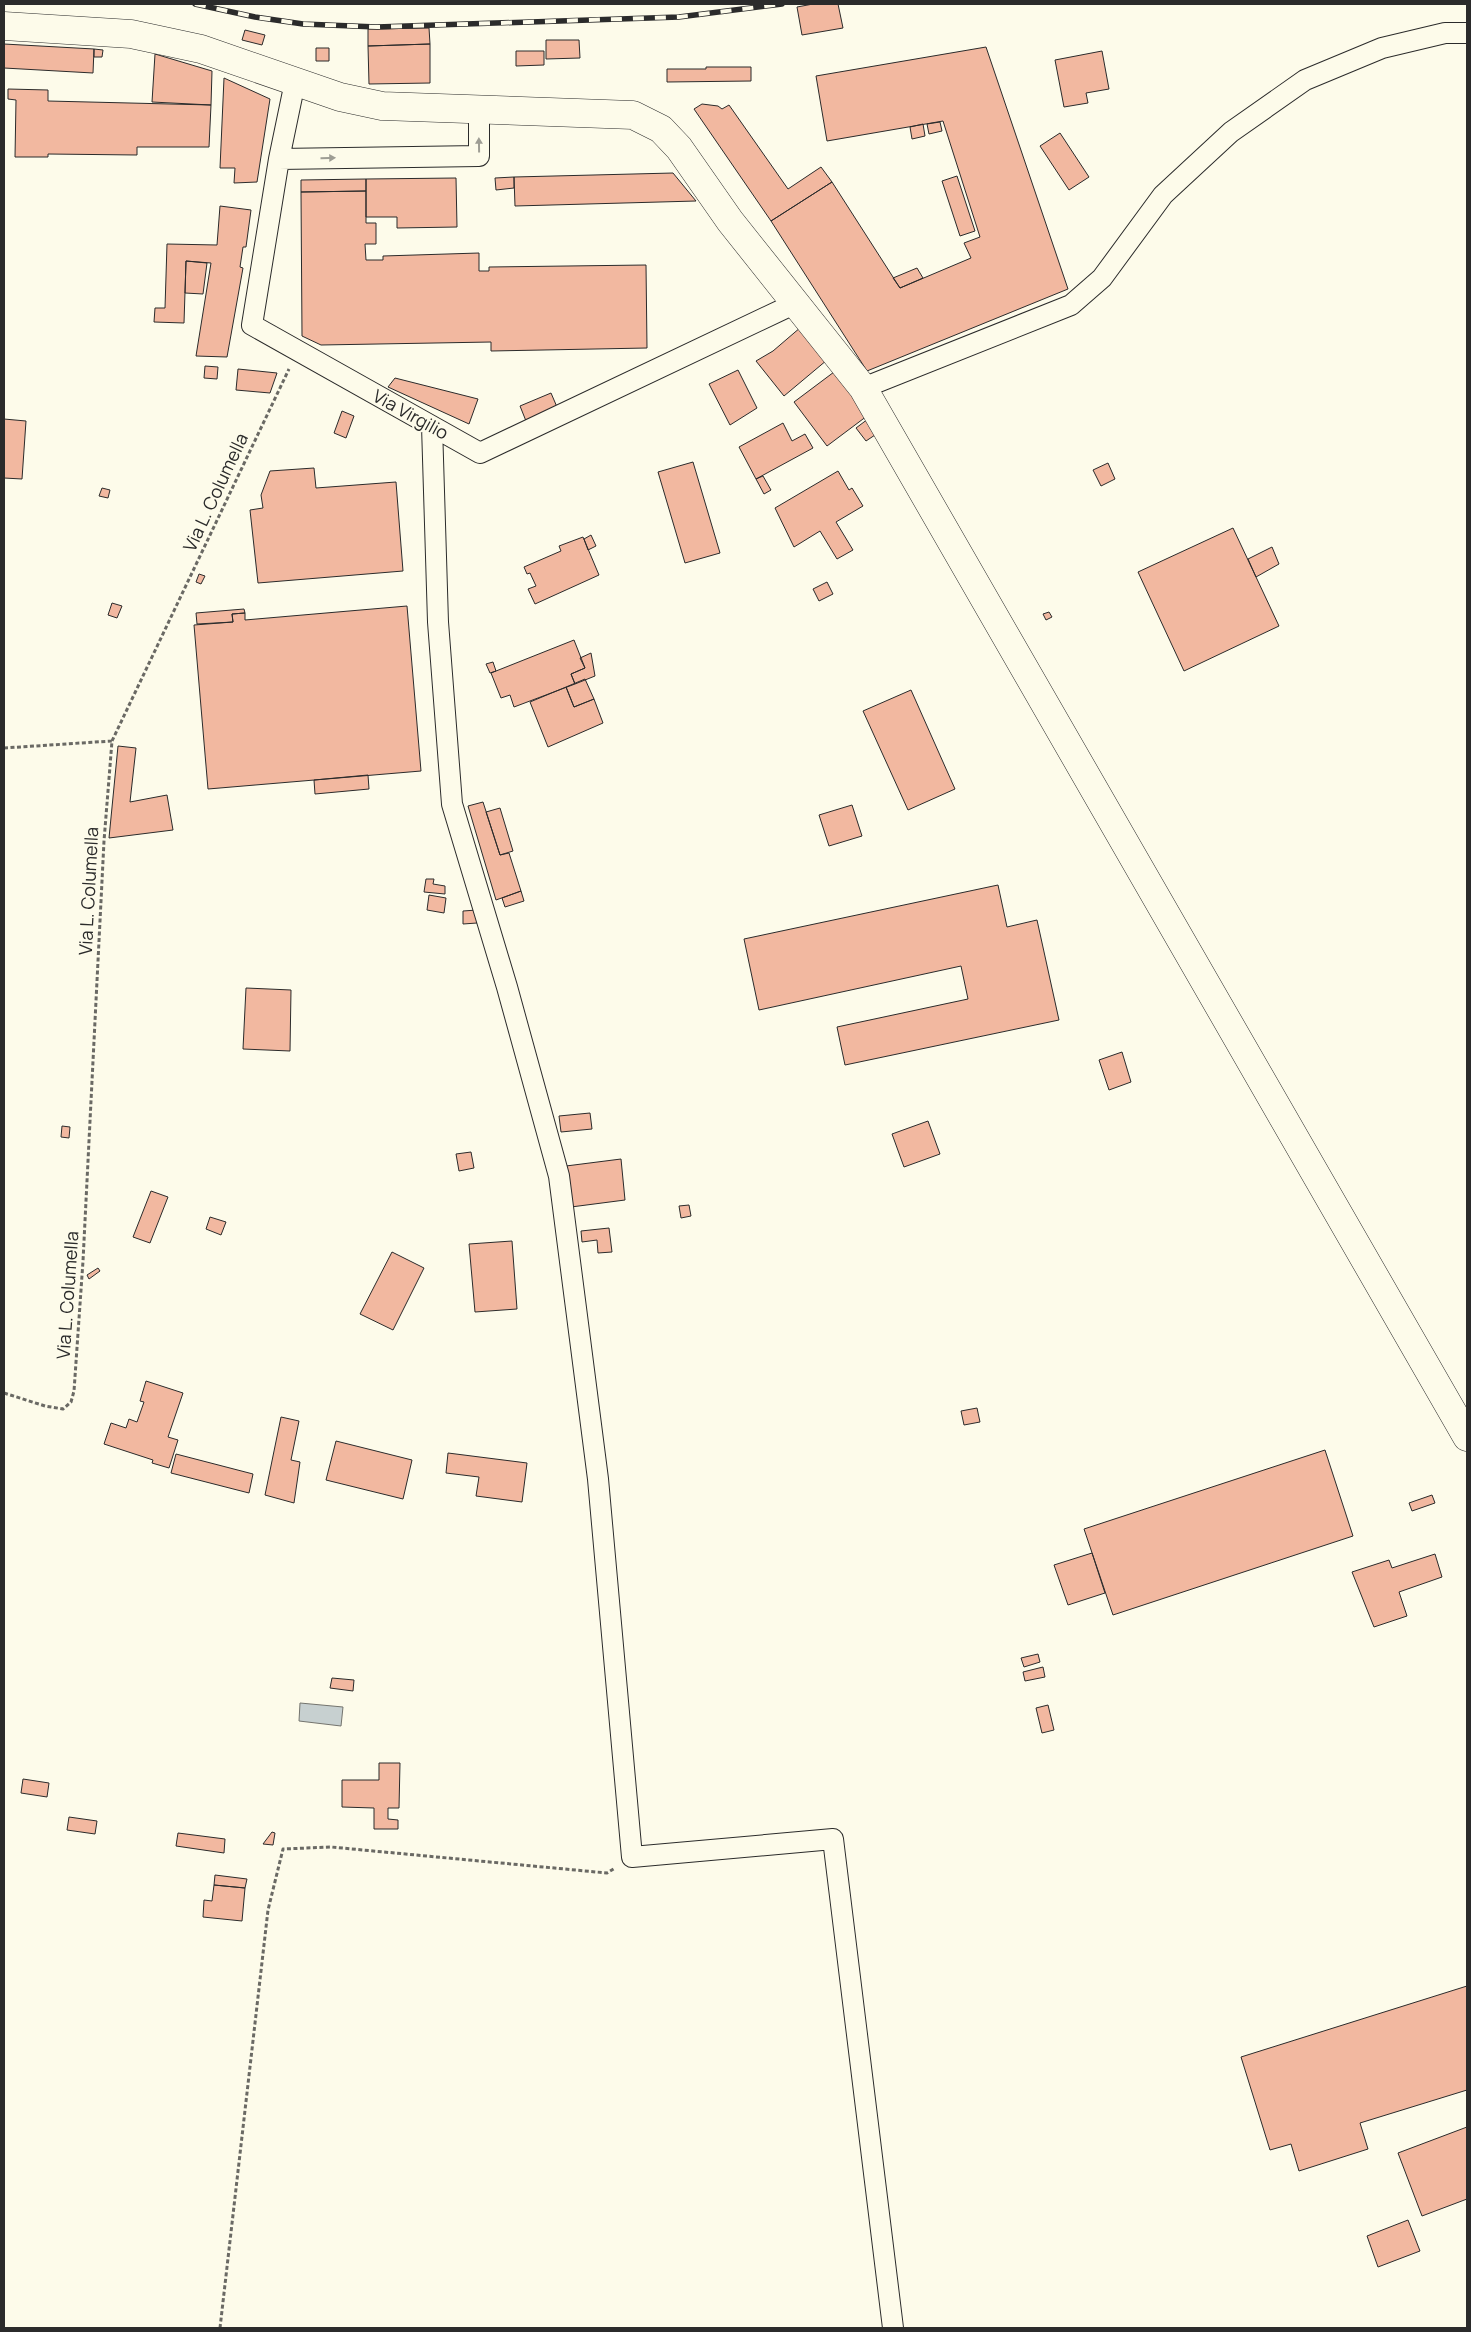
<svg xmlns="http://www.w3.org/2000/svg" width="1471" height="2332" font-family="Manrope,sans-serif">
	<rect width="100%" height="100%" fill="#fdfbea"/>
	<path fill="#c7d0d0" stroke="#74746e" d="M300,1703L343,1707L341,1726L299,1721Z"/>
	<path fill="#f2b8a0" stroke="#2b2b2b" d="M813,4H838L843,28L802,35L797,7Z
		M429,28L430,44L368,46V29Z
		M245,30L265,35L262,45L242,40Z
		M546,40H579L580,58L546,59Z
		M4,44L94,49L93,73L4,68Z
		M430,44V83L369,84L368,46Z
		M986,47L1068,289L867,371L771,221L832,182L900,288L971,258L964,243L980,237L943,121L827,141L816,76Z
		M316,48H329V61H316Z
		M94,49L103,50L102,57H94Z
		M516,51H544V65L516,66Z
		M1102,51L1109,89L1086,93L1088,103L1064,107L1055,60Z
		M155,54L212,71L211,105L152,102Z
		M706,67H751V81L667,82V69H706Z
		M224,78L270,99L257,182L234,183L235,168H220Z
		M8,89L48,90V101L211,105L209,147H137V155L48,154V157H15L16,100L8,99Z
		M702,104L718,106L722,109L729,105L788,189L821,167L832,182L771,221L694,109Z
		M940,122L942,131L929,134L927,124Z
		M923,124L925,136L912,139L910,127Z
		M1060,133L1089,177L1069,190L1040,146Z
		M673,173L696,201L515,206L514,177Z
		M957,176L975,231L960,236L942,181Z
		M514,177V188L496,190L495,178Z
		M456,178L457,227L397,228V217H366V179Z
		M366,179V191L301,192V180Z
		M366,191V223H376V244H365L366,260H383V256L479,253V271H489V267L646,265L647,348L491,351V342L321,345L302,336L301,192Z
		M220,206L251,210L246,247H243L240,267L243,268L227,357L196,356L211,263L186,261L184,323L154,322L155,308H165L167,244L217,245Z
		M186,261L207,263L203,294L185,293Z
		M917,268L923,278L900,288L893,278Z
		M801,327L827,360L784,396L756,361L773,351Z
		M205,366L218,367L217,379L204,378Z
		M238,369L277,373L270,393L236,390Z
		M738,370L757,408L730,425L709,384Z
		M834,372L867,416L827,446L794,402Z
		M395,378L478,399L469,424L388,387Z
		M551,393L557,407L526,421L520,406Z
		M342,411L354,416L346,438L334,433Z
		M4,419L26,421L22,479L4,478Z
		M868,419L878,433L866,441L856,428Z
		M783,423L792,441L805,434L813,448L756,479L739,447Z
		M693,462L720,553L685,563L658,472Z
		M1108,463L1115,479L1101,486L1093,470Z
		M314,468L316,488L396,482L403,571L258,583L250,510L263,508L261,495L270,471Z
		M838,471L849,490L852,488L863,506L836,522L853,550L837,559L820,531L794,547L775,508Z
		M763,476L771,490L764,494L756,479Z
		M102,488L110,490L108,498L99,496Z
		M1233,528L1279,626L1184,671L1138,572Z
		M591,535L596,546L588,550L584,539Z
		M583,537L599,575L535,604L528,589L536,586L530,573L527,574L524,567L561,551L559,546Z
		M1272,547L1279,564L1256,577L1248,559Z
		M199,574L205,576L201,584L196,582Z
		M827,582L833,594L819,601L813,589Z
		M112,603L122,606L117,618L108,615Z
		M407,606L421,771L208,789L194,625L233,622L232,614L245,613V620Z
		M244,609L245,613L232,614L233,622L197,624L196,613Z
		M1049,612L1052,617L1046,620L1043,614Z
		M574,640L585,668L571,674L575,684L514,707L510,695L501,698L491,673Z
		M591,653L595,676L575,684L571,674L585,668L580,658Z
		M493,662L496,671L490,673L486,664Z
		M585,679L594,699L574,707L566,687Z
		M566,687L574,707L594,699L603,723L548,747L530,702Z
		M911,690L955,789L908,810L863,711Z
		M118,746L136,748L130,802L167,795L173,830L109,838Z
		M368,775L369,789L315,794L314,780Z
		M483,802L500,855L509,853L521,891L496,900L468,806Z
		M852,805L862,836L829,846L819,815Z
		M500,808L513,851L500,855L486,812Z
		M426,879H434L433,884L445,886V894L424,892Z
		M998,885L1007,927L1037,920L1059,1020L845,1065L837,1027L968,999L961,966L759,1010L744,939Z
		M521,891L524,901L505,907L502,898Z
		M429,895L446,898L444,913L427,910Z
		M477,910V923L463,924V911Z
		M246,988L291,990L290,1051L243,1049Z
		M1122,1052L1131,1082L1109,1090L1099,1060Z
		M590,1113L592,1129L561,1132L559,1116Z
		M928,1121L940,1154L904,1167L892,1134Z
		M62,1126L70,1127L69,1138L61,1137Z
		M471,1152L474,1168L459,1171L456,1154Z
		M621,1159L625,1200L571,1207L566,1166Z
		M151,1191L168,1197L150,1243L133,1237Z
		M689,1205L691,1216L681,1218L679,1206Z
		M210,1217L226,1222L221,1235L206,1229Z
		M609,1228L612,1252L598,1253L597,1240L582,1242L581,1231Z
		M512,1241L517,1309L475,1312L469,1244Z
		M392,1252L424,1268L393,1330L360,1314Z
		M98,1268L100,1271L89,1279L87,1275Z
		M146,1381L183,1393L168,1437L178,1440L169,1468L152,1463L153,1460L104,1444L111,1423L126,1428L129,1419L137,1422L144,1402L140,1401Z
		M977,1408L980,1422L964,1425L961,1411Z
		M281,1417L299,1421L291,1460L300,1462L294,1503L265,1495Z
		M336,1441L412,1460L403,1499L326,1480Z
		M1325,1450L1353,1536L1113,1615L1084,1529Z
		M448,1453L527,1463L522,1502L476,1496L479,1477L446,1473Z
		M176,1454L253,1474L249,1493L171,1473Z
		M1432,1495L1435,1503L1412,1511L1409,1503Z
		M1092,1553L1105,1593L1068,1605L1054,1565Z
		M1435,1554L1442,1577L1399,1592L1407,1616L1374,1627L1352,1572L1389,1560L1392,1568Z
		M1038,1654L1040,1662L1024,1667L1021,1658Z
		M1043,1667L1045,1677L1025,1681L1023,1672Z
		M332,1678L354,1680L353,1691L330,1688Z
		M1048,1705L1054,1730L1042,1733L1036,1708Z
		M379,1763H400L399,1808H388V1819L398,1820V1829H374V1808L342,1807V1780H379Z
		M23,1779L49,1783L47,1797L21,1793Z
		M69,1817L97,1821L95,1834L67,1830Z
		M272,1832L275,1833L273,1845L263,1844Z
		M178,1833L225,1839L224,1853L176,1846Z
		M215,1875L247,1879L245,1888L214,1885Z
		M214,1885L245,1888L242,1921L203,1917L204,1900L212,1901Z
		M1467,1986V2090L1360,2123L1368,2149L1299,2171L1291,2144L1270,2150L1241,2057Z
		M1467,2127V2199L1422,2216L1398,2153Z
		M1408,2220L1420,2251L1378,2267L1367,2236Z"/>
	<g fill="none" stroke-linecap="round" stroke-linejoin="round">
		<defs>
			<path id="minor" d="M295,82L279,159L252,325L480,453L796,303
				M279,159L479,156V108
				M863,388L1071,305L1102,278L1163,195L1231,132L1305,80L1382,48L1445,33H1467
				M432,426L438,622L452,804L507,987L559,1176L598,1479L632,1857L833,1839L893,2328"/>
			<path id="secondary" d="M4,26L131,34L201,49L340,97L382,106L633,115L661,129L679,148L730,221L863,388L1467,1437"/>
		</defs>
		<use href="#minor" stroke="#2b2b2b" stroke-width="22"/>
		<use href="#secondary" stroke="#2b2b2b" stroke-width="29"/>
		<path stroke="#6a6964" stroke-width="3" stroke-dasharray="4 2.5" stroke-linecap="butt" d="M4,748L112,741
			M4,1393L45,1406L63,1409L71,1402L74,1391L83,1261L104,841L112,741L289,369
			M220,2328L268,1910L283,1849L331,1847L607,1873L615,1868"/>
		<use href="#minor" stroke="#fdfbea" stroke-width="20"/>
		<use href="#secondary" stroke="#fdfbea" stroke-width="28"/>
		<defs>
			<path id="rail" d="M195,4L255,17L303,24L377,27L679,17L782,4"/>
		</defs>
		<use href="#rail" stroke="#2b2b2b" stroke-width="5.5"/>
		<use href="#rail" stroke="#fdfbea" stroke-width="4" stroke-dasharray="11" stroke-linecap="butt"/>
	</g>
	<defs><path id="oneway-solid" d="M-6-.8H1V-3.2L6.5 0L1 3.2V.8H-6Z" transform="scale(1.25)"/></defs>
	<g fill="#9e9d94">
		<use href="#oneway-solid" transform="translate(479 145) rotate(-91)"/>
		<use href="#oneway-solid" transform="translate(328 158) rotate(-1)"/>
	</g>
	<g text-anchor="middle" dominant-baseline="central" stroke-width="4" stroke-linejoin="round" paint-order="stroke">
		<g font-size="18" fill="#2b2b2b" stroke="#fdfbea">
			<text transform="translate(411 414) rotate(29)">Via Virgilio</text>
			<text transform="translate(215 492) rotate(-65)">Via L. Columella</text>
			<text transform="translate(88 891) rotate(-87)">Via L. Columella</text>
			<text transform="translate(67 1295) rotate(-86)">Via L. Columella</text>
		</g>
	</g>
	<rect width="1471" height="2332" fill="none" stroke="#2b2b2b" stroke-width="10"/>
</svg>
